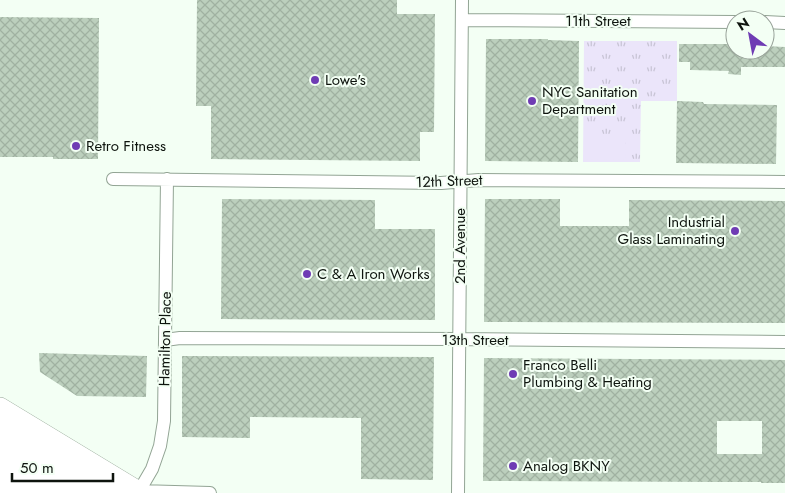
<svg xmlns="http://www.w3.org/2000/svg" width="785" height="493" font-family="Jost,sans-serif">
	<defs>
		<pattern id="park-tufts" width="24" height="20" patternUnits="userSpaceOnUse" patternTransform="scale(1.25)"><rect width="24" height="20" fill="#ebe5fa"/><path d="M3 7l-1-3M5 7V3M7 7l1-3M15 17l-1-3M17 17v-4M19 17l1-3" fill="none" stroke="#c8c4d5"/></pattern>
		<pattern id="building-cross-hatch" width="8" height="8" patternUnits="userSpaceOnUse" patternTransform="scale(1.25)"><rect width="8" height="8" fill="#bccfbd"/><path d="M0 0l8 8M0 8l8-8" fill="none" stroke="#a0b1a1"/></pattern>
	</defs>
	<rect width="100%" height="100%" fill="#f3fff4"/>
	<path fill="url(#park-tufts)" d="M584,41H677V101H641L640,162H583Z"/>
	<path fill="#ebe5fa" d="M586,135H626L625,160L586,159Z"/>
	<path fill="url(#building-cross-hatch)" fill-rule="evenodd" d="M197,0H397V14H435L434,132H420V161L211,159V106H196Z
		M0,17L99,18L98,159H53V157H0Z
		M486,39H548V40L579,41L578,162L485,161Z
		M679,44H729V46H735V50H765V46L785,47V67H741V75L728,74L729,71L690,70V62H679Z
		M677,101L703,102L704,104L777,105L776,164L676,163Z
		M222,199L375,200V229H435V320L221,319Z
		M485,199H560V226H629V200L785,201V323L484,322Z
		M39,353L147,356L146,397L77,396L40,372Z
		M182,356L434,357L433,480L361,479V418L250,417V438L182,437Z
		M484,358L785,360V483H761V482H717L483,481ZM717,421H762V454H717Z"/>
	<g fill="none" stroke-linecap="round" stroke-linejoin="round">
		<defs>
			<path id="street" d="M462,20L735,22
				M765,22L785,23
				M113,179L441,183L479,180L785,182
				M165,340L180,338L459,339L785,342
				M139,491L210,493
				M138,493L152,469L160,446L164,421L167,179
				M458,493L462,0"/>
			<path id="secondary" d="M0,407L142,493
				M0,459L53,493
				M0,486L11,493"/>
			<path id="highway" d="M0,422L114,493
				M0,445L79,493
				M0,472L33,493"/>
		</defs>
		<use href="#street" stroke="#92a494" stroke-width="14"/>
		<use href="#secondary" stroke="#92a494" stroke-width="20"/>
		<use href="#highway" stroke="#92a494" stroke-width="25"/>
		<use href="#street" stroke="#fff" stroke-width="12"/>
		<use href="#secondary" stroke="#fff" stroke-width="19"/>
		<use href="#highway" stroke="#fff" stroke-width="24"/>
	</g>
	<g fill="#6f3cb4" stroke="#f3fff4" stroke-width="2">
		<circle cx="315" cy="80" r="5"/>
		<circle cx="532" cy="101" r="5"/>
		<circle cx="76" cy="146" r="5"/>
		<circle cx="735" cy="231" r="5"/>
		<circle cx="307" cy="274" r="5"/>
		<circle cx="513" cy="374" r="5"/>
		<circle cx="513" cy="466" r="5"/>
	</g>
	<g text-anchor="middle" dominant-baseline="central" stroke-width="4" stroke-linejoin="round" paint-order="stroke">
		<g font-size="15" fill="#0e140e" stroke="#f3fff4">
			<text x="598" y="21">11th Street</text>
			<text transform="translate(449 181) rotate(-2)">12th Street</text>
			<text transform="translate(460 246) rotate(-90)">2nd Avenue</text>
			<text transform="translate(165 339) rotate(-89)">Hamilton Place</text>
			<text x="475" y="340">13th Street</text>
		</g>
		<g font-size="15" fill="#0e140e" stroke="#f3fff4" text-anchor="start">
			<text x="325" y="80">Lowe's</text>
			<text x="542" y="92">NYC Sanitation<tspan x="542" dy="17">Department</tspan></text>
			<text x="86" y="146">Retro Fitness</text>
			<text x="725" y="222" text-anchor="end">Industrial<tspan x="725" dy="17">Glass Laminating</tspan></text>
			<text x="317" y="274">C &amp; A Iron Works</text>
			<text x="523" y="365">Franco Belli<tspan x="523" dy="17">Plumbing &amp; Heating</tspan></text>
			<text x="523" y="466">Analog BKNY</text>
		</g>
	</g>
	<g transform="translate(750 35) rotate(328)"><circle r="24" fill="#f3fff4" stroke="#97a198"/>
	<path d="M0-4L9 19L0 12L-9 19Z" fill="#6f3cb4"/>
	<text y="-8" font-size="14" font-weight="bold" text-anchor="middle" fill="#0e140e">N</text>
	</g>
	<path d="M12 473v8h101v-8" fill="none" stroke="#0e140e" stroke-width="2.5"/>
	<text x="20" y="473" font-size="15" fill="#0e140e" stroke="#f3fff4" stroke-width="4" paint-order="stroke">50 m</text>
</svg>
